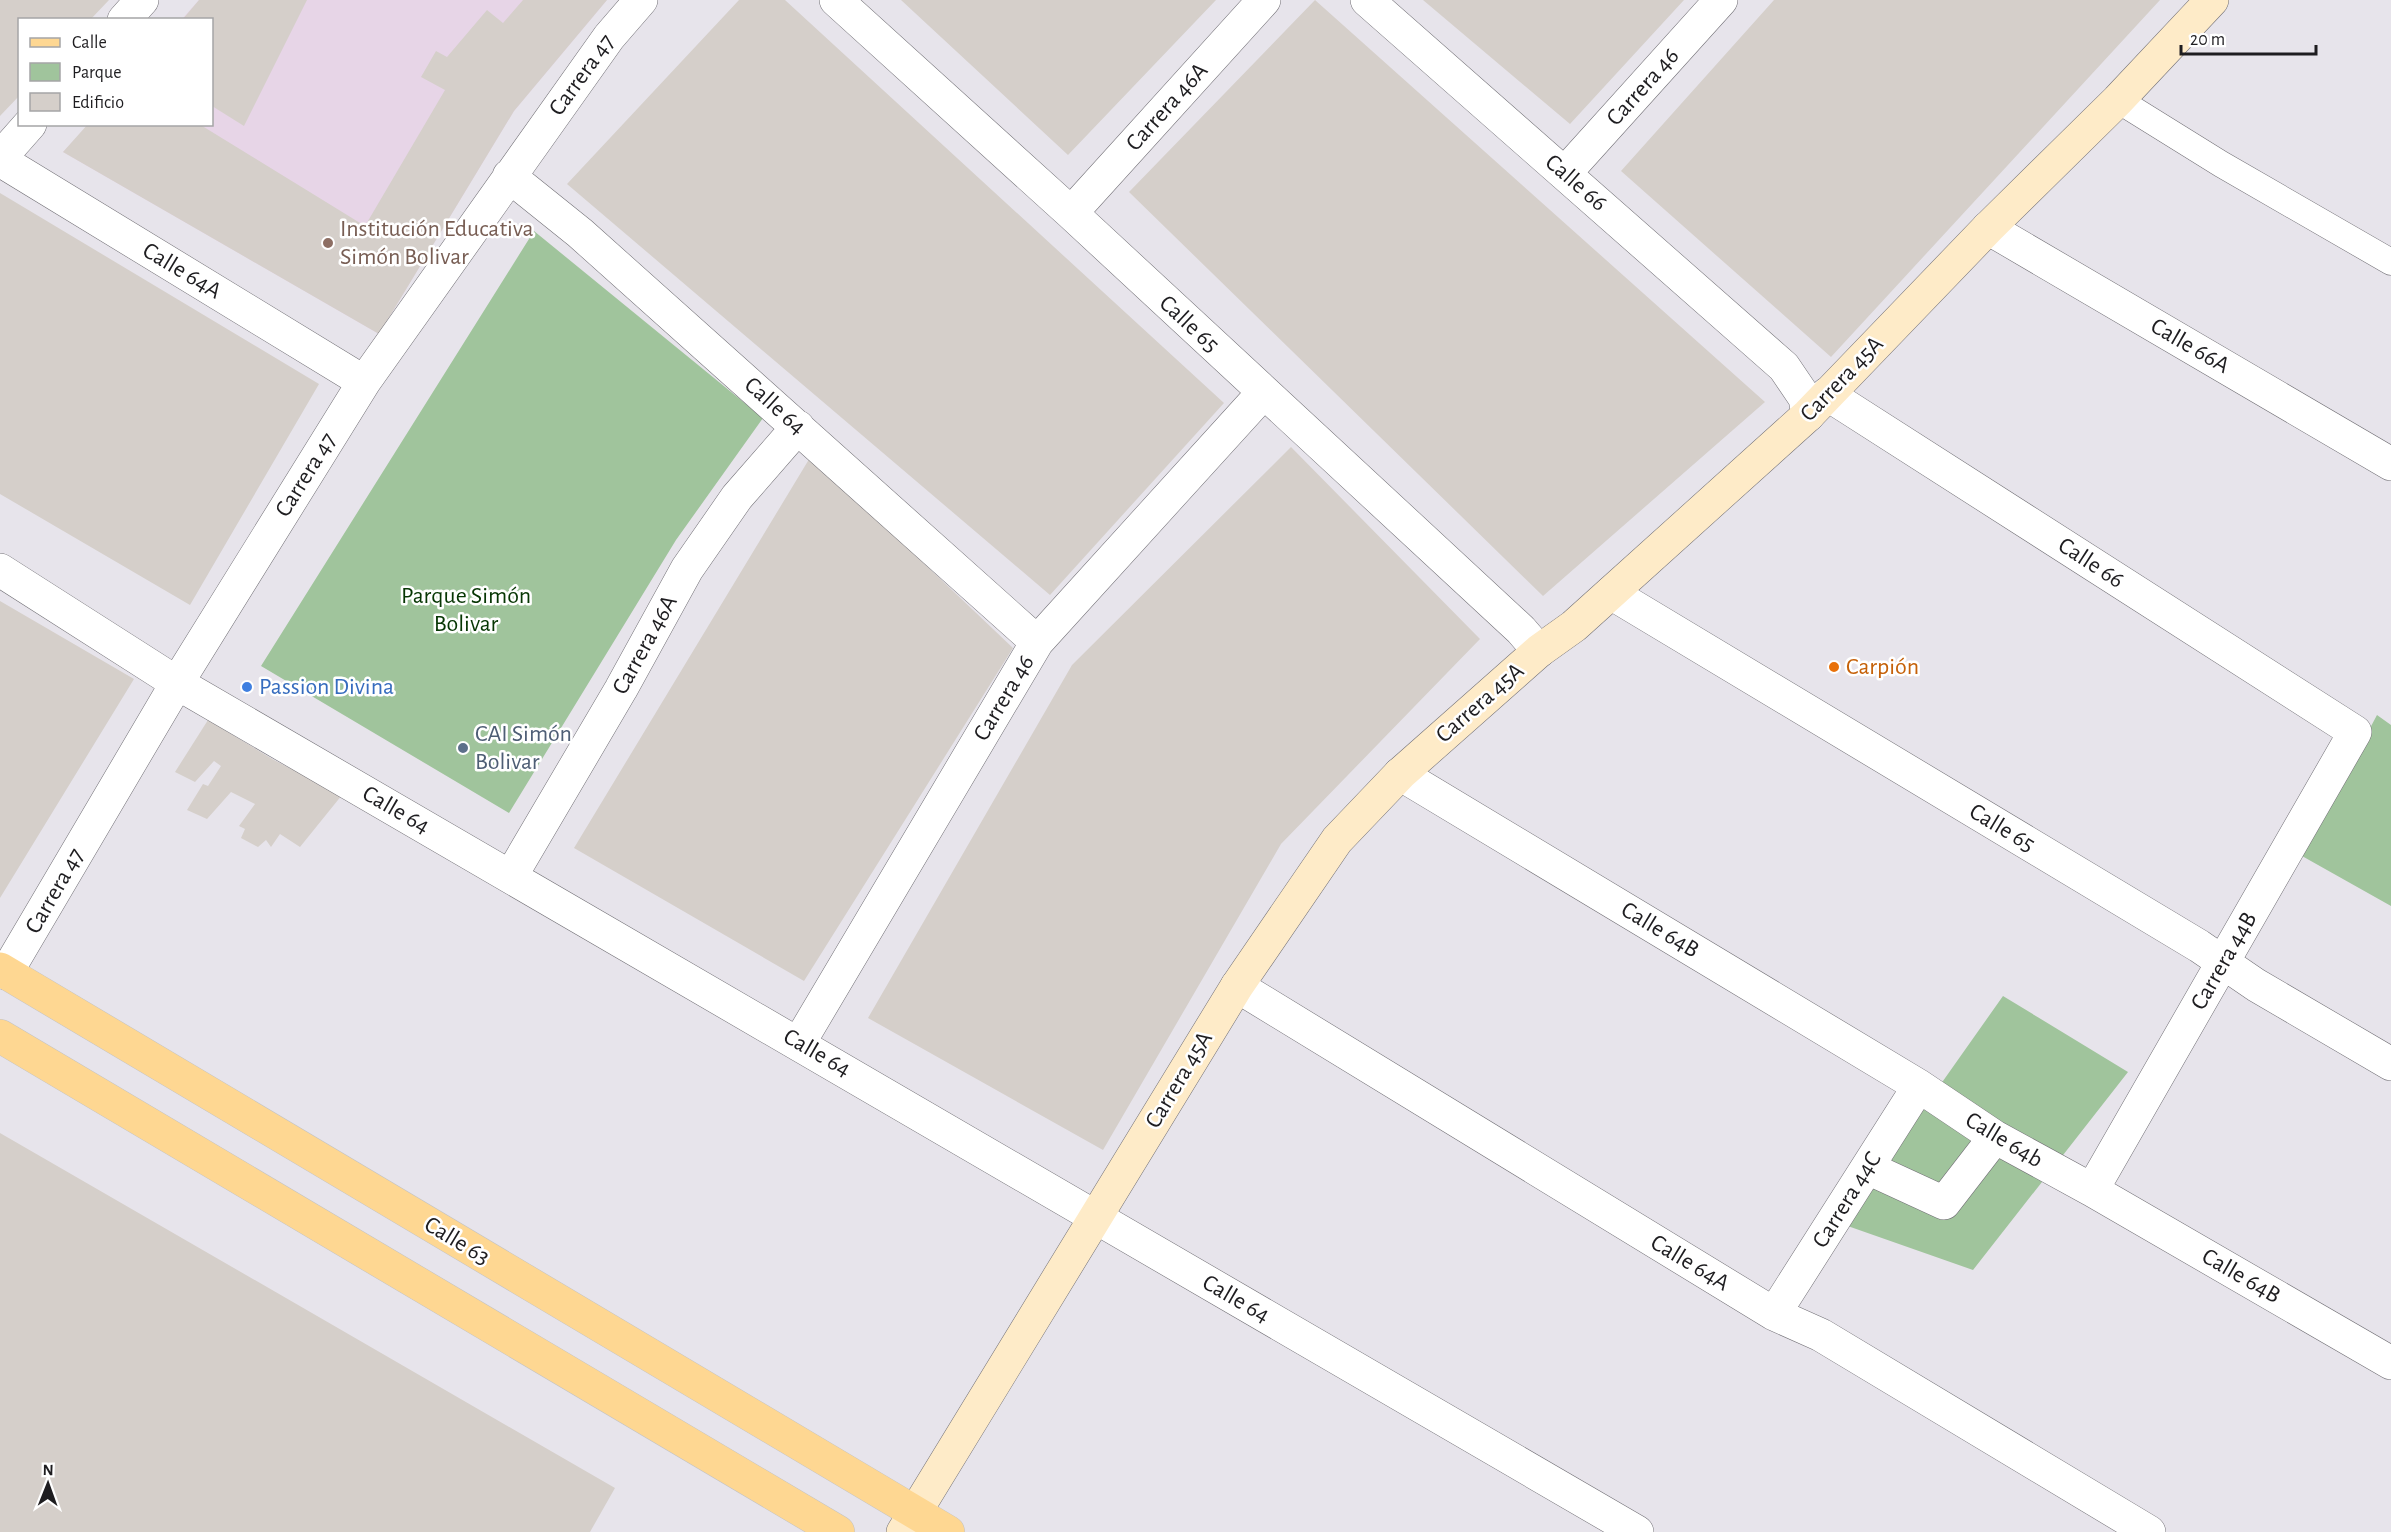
<svg xmlns="http://www.w3.org/2000/svg" width="2391" height="1532" font-family="'Alegreya Sans',sans-serif">
	<rect width="100%" height="100%" fill="#e7e4eb"/>
	<path fill="#e7d5e7" d="M199,0H607L514,111L379,334L63,152L88,125L212,124V20L182,19Z"/>
	<path fill="#a0c49c" d="M534,231L763,418L676,540L509,813L261,666Z
		M2377,715L2391,725V906L2302,856Z
		M2003,996L2128,1072L1973,1270L1842,1224Z"/>
	<path fill="#d5cfca" d="M0,0H109L90,20H20V95L0,116Z
		M199,0H307L244,126L212,106V20H182Z
		M523,0H607L514,111L379,334L63,152L88,124H199L365,226L445,90L421,77L436,51L447,57L487,10L503,23Z
		M739,0H785L1224,403L1050,595L567,184Z
		M901,0H1216L1068,155Z
		M1315,0L1765,402L1543,596L1129,192Z
		M1423,0H1684L1570,124Z
		M1774,0H2160L1831,357L1621,171Z
		M0,193L319,384L190,605L0,494Z
		M1291,447L1480,639L1281,844L1103,1150L868,1018L1072,665Z
		M811,456L1013,648L804,981L574,848Z
		M0,601L134,679L0,898Z
		M208,720L274,760L342,795L300,847L280,834L271,847L266,840L258,847L241,838L245,829L239,826L255,804L231,792L207,819L187,810L203,784L208,786L221,766L214,761L195,782L175,772Z
		M0,1133L615,1488L590,1532H0Z"/>
	<g fill="none" stroke-linecap="round" stroke-linejoin="round">
		<defs>
			<path id="lane" d="M2118,100L2221,164L2391,262"/>
			<path id="street" d="M836,0L1071,213L1521,630L1539,651
				M1367,0L1784,367L1805,398L1808,415
				M124,20L142,0
				M0,158L30,124
				M0,160L364,382
				M1565,173L1721,0
				M509,176L580,233L1037,642
				M1071,213L1264,0
				M1988,228L2391,464
				M1827,394L2355,732L2092,1190
				M0,570L177,683L1637,1532
				M1611,593L2199,946L2256,985L2391,1064
				M1400,774L1919,1086L1995,1137L2092,1190L2391,1363
				M511,876L621,689L687,569L737,497L798,427
				M6,973L177,683L364,382L609,37L641,0
				M1237,986L1774,1314L1821,1335L2149,1532
				M799,1043L1037,642L1263,393
				M1868,1168L1944,1203L1995,1137
				M1774,1314L1919,1086"/>
			<path id="secondary" d="M903,1532L1237,986L1337,840L1400,774L1539,651L1574,626L1808,415L1988,228L2118,100L2212,0"/>
			<path id="primary" d="M0,969L948,1532
				M0,1036L838,1532"/>
		</defs>
		<use href="#lane" stroke="#727076" stroke-width="27"/>
		<use href="#street" stroke="#727076" stroke-width="34"/>
		<use href="#secondary" stroke="#727076" stroke-width="34"/>
		<use href="#primary" stroke="#c4c4c5" stroke-width="34"/>
		<use href="#lane" stroke="#fff" stroke-width="26"/>
		<use href="#street" stroke="#fff" stroke-width="33"/>
		<use href="#secondary" stroke="#feebc8" stroke-width="33"/>
		<use href="#primary" stroke="#fed792" stroke-width="33"/>
	</g>
	<circle fill="#8d6e63" stroke="#fff" stroke-width="2" cx="328" cy="243" r="6"/>
	<circle fill="#e8710a" stroke="#fff" stroke-width="2" cx="1834" cy="667" r="6"/>
	<circle fill="#3f7fe0" stroke="#fff" stroke-width="2" cx="247" cy="687" r="6"/>
	<circle fill="#5c6f8a" stroke="#fff" stroke-width="2" cx="463" cy="748" r="6"/>
	<g text-anchor="middle" dominant-baseline="central" stroke-width="5" stroke-linejoin="round" paint-order="stroke">
		<g font-size="24" fill="#1e1d20" stroke="#fff">
			<text transform="translate(582 75) rotate(-54)">Carrera 47</text>
			<text transform="translate(1643 87) rotate(-48)">Carrera 46</text>
			<text transform="translate(1167 107) rotate(-48)">Carrera 46A</text>
			<text transform="translate(1576 183) rotate(41)">Calle 66</text>
			<text transform="translate(182 271) rotate(31)">Calle 64A</text>
			<text transform="translate(1189 324) rotate(43)">Calle 65</text>
			<text transform="translate(2190 346) rotate(30)">Calle 66A</text>
			<text transform="translate(1842 379) rotate(-46)">Carrera 45A</text>
			<text transform="translate(775 406) rotate(42)">Calle 64</text>
			<text transform="translate(306 475) rotate(-58)">Carrera 47</text>
			<text transform="translate(2091 563) rotate(33)">Calle 66</text>
			<text transform="translate(645 645) rotate(-61)">Carrera 46A</text>
			<text transform="translate(1004 698) rotate(-59)">Carrera 46</text>
			<text transform="translate(1480 703) rotate(-41)">Carrera 45A</text>
			<text transform="translate(396 810) rotate(30)">Calle 64</text>
			<text transform="translate(2002 828) rotate(31)">Calle 65</text>
			<text transform="translate(55 891) rotate(-60)">Carrera 47</text>
			<text transform="translate(1660 930) rotate(31)">Calle 64B</text>
			<text transform="translate(2224 961) rotate(-60)">Carrera 44B</text>
			<text transform="translate(817 1053) rotate(30)">Calle 64</text>
			<text transform="translate(1179 1080) rotate(-59)">Carrera 45A</text>
			<text transform="translate(2004 1140) rotate(31)">Calle 64b</text>
			<text transform="translate(1847 1200) rotate(-58)">Carrera 44C</text>
			<text transform="translate(457 1241) rotate(31)">Calle 63</text>
			<text transform="translate(1690 1263) rotate(31)">Calle 64A</text>
			<text transform="translate(2241 1276) rotate(30)">Calle 64B</text>
			<text transform="translate(1236 1299) rotate(30)">Calle 64</text>
		</g>
		<g font-size="24" fill="#785e54" stroke="#fff" text-anchor="start">
			<text x="340" y="229">Institución Educativa<tspan x="340" dy="28">Simón Bolivar</tspan></text>
		</g>
		<g font-size="24" fill="#063603" stroke="#fff">
			<text x="466" y="596">Parque Simón<tspan x="466" dy="28">Bolivar</tspan></text>
		</g>
		<g font-size="24" fill="#c56008" stroke="#fff" text-anchor="start">
			<text x="1846" y="667">Carpión</text>
		</g>
		<g font-size="24" fill="#366cbe" stroke="#fff" text-anchor="start">
			<text x="259" y="687">Passion Divina</text>
		</g>
		<g font-size="24" fill="#4e5e75" stroke="#fff" text-anchor="start">
			<text x="475" y="734">CAI Simón<tspan x="475" dy="28">Bolivar</tspan></text>
		</g>
	</g>
	<rect x="18" y="18" width="195" height="108" fill="#ffffff" stroke="#a5a5a6" stroke-width="1.5"/>
	<rect x="30" y="38" width="30" height="9" fill="#fed792" stroke="#a5a5a6" stroke-width="1.5"/>
	<text x="72" y="48" font-size="18" fill="#1e1d20">Calle</text>
	<rect x="30" y="63" width="30" height="18" fill="#a0c49c" stroke="#a5a5a6" stroke-width="1.5"/>
	<text x="72" y="78" font-size="18" fill="#1e1d20">Parque</text>
	<rect x="30" y="93" width="30" height="18" fill="#d5cfca" stroke="#a5a5a6" stroke-width="1.5"/>
	<text x="72" y="108" font-size="18" fill="#1e1d20">Edificio</text>
	<g transform="translate(48 1484) rotate(1)" stroke="#ffffff" stroke-width="4.5" paint-order="stroke">
	<path d="M0-4.5L10 22L0 15L-10 22Z" fill="#1e1d20"/>
	<text y="-9" font-size="16" font-weight="bold" text-anchor="middle" fill="#1e1d20">N</text>
	</g>
	<path d="M2181 45v9h135v-9" fill="none" stroke="#1e1d20" stroke-width="3"/>
	<text x="2190" y="45" font-size="18" fill="#1e1d20" stroke="#ffffff" stroke-width="4.5" paint-order="stroke">20 m</text>
</svg>
